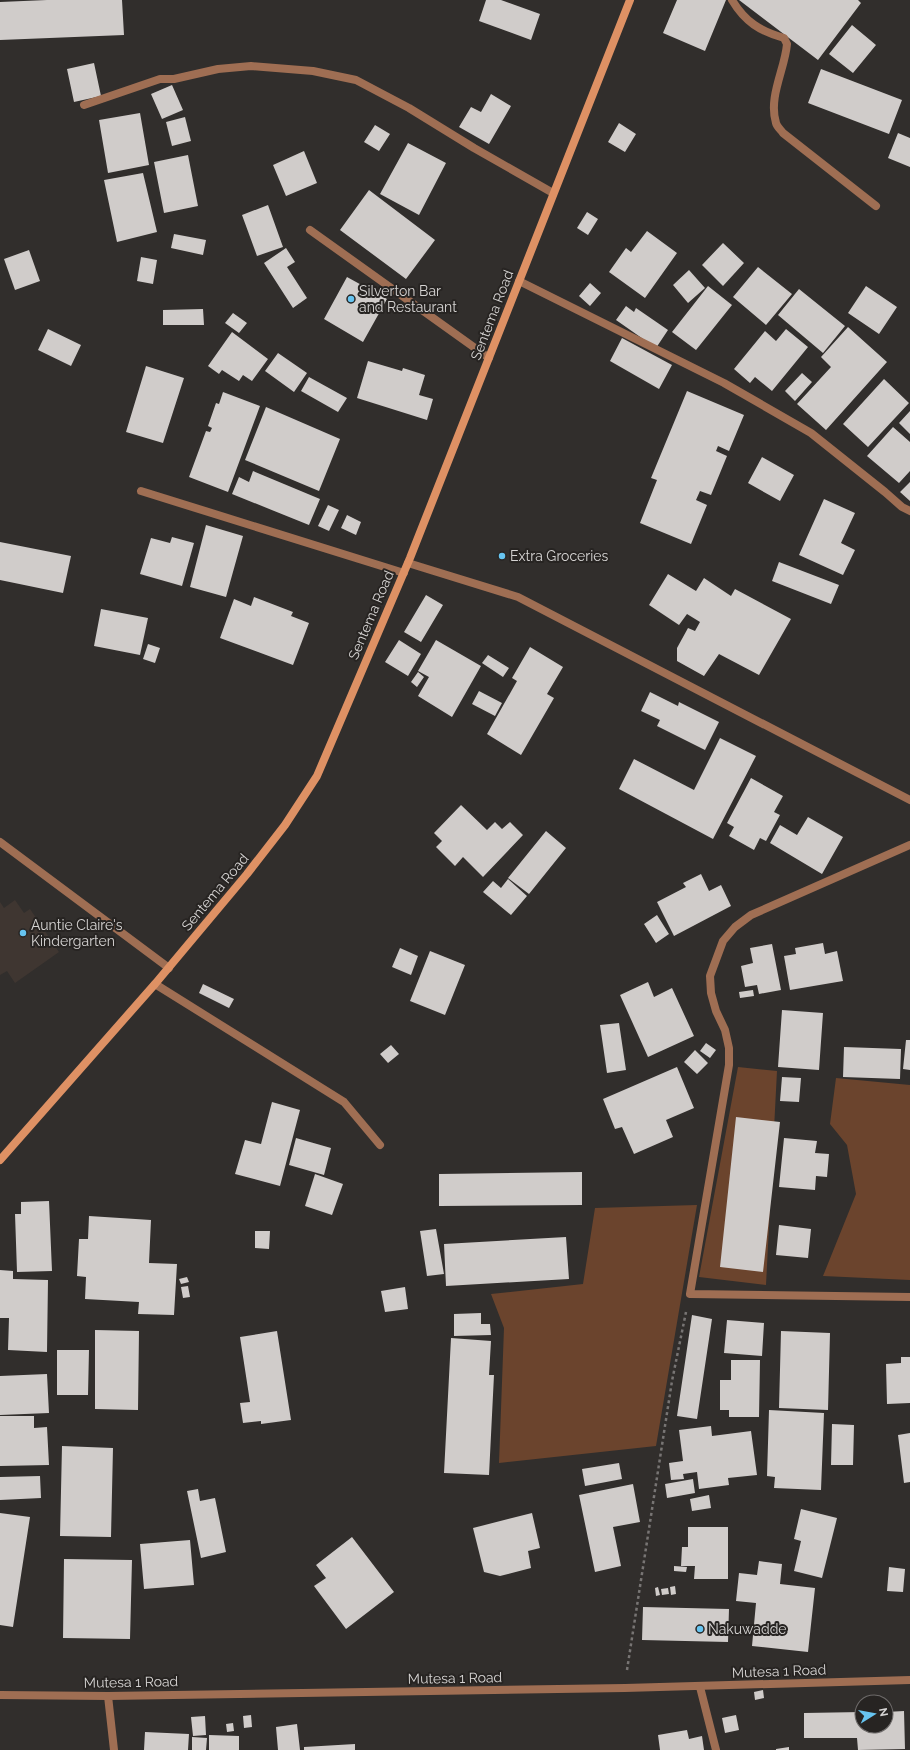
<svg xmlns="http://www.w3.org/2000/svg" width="910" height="1750" font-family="Raleway,sans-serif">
	<rect width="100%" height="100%" fill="#312e2c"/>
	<path fill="#3f3631" d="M15,900L24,913L30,909L59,952L15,983L7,971L0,975V902L4,908Z"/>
	<path fill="#6b442d" d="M738,1067L777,1071L766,1285L699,1277Z
		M836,1078L910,1085V1280L823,1276L856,1194L847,1145L830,1124Z
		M697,1205L656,1446L499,1463L504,1328L491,1294L583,1284L595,1208Z"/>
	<path fill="#d0ccca" d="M47,0H122L124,35L0,40V2Z
		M486,0H501L540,14L531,40L479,21Z
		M677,0H726L705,51L663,33Z
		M739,0H858L861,3L818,60Z
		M852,25L876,45L853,73L829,54Z
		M94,63L101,96L74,102L67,69Z
		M821,69L902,100L889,134L808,103Z
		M172,85L183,110L162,119L151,94Z
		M491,94L511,106L489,144L459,127L471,107L481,112Z
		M140,113L149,165L108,173L99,120Z
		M185,117L191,141L172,146L166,122Z
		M619,123L636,134L625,152L608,142Z
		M375,125L390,134L379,151L364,142Z
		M898,133L910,138V167L888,158Z
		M408,143L446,163L419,215L380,194Z
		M304,151L317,183L286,196L273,165Z
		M188,155L198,206L164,213L154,162Z
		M143,173L157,232L117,242L104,180Z
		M369,190L435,240L406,279L340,230Z
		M268,205L283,247L257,256L242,215Z
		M587,212L598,219L588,235L577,228Z
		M647,231L677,253L645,298L609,272L626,248L631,252Z
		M174,234L206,240L203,255L171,248Z
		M723,243L744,263L723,286L702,265Z
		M286,248L295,262L287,267L307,298L293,308L264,263Z
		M29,250L40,281L15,290L4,259Z
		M141,257L157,260L153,284L137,281Z
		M758,267L792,294L766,325L733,297Z
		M689,270L705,288L688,303L673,285Z
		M347,277L387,299L363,342L324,319Z
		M590,283L601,293L590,306L579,296Z
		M708,286L732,305L696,350L672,332Z
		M866,286L897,307L879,334L848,313Z
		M799,289L845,326L823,353L778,315Z
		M626,306L634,312L636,308L668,330L656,348L616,320Z
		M203,309L204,325H163V310Z
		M233,313L247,323L239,333L225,323Z
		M848,327L887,362L826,430L797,404L831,367L821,357Z
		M48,329L81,345L71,366L38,350Z
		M786,329L808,347L772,391L755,377L750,383L734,369L765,331L776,341Z
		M232,332L268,359L252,381L243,375L239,381L222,370L219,374L208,366Z
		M622,338L672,365L659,389L610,361Z
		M278,353L307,373L294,392L265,371Z
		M368,361L402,371L403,368L425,375L419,395L433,399L427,420L357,398Z
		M146,366L184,378L163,443L126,432Z
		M802,373L812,382L795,401L785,391Z
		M309,377L347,398L338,412L301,391Z
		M884,379L909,403L868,447L843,424Z
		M687,391L744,415L729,451L718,446L716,451L727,456L711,495L700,491L696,500L707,505L691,544L640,523L657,480L651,478Z
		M223,392L260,406L228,492L189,477L206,431L210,432L212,428L208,426L216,403L219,404Z
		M266,407L340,439L319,491L245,460Z
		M910,411V434L899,423Z
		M893,427L910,442V471L899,483L867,456Z
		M762,457L794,475L780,501L748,483Z
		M253,471L320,499L309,525L232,494L239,477L249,482Z
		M910,482V501L900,492Z
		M824,499L855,513L841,543L855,550L843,575L799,555Z
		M328,505L339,510L329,531L318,526Z
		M347,515L361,522L356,535L341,528Z
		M206,525L243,536L226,597L190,587Z
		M172,537L194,543L182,586L140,574L151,538L170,543Z
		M0,542L71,556L63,593L0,580Z
		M779,562L839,585L831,604L772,581Z
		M668,574L696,591L704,578L731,596L735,589L791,619L759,675L719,654L704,676L677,661V648L688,628L695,631L700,622L687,614L679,625L649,605Z
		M426,595L443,605L421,642L404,632Z
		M254,597L293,612L291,616L309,623L293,665L220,638L234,599L251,606Z
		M101,609L148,618L140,655L94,646Z
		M399,640L421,654L408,676L385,662Z
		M436,640L481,666L452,717L418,696L429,677L418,671Z
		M148,644L160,648L155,663L143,659Z
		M530,647L563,667L547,694L554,698L521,755L487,734L517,681L512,678Z
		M488,655L509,668L503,677L482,663Z
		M418,672L424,677L417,687L411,682Z
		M479,691L502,703L495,716L472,704Z
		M650,692L678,706L679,702L719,722L705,750L657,726L660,720L641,711Z
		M720,738L756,756L713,839L619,789L634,759L694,790Z
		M751,778L783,796L774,812L780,815L766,841L760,838L754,850L729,836L734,827L727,823Z
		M461,805L487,830L495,822L502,829L510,822L523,835L483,877L463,857L455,866L436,847L442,841L434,833Z
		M808,817L843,837L822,874L770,843L780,825L797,835Z
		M546,831L566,848L529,894L508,878Z
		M701,874L709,891L721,885L731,906L674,936L657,902L686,887L683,883Z
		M508,879L527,896L511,915L483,892L493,881L501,888Z
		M657,915L669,934L656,943L644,924Z
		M823,943L825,954L837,951L843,981L790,990L784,956L796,954L795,948Z
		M772,944L781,990L759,994L757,985L745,987L741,966L753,963L750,948Z
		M400,948L418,956L411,975L392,967Z
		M430,951L465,965L445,1015L410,1001Z
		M648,982L654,997L672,988L694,1036L648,1057L620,995Z
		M203,984L234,999L229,1008L199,993Z
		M753,990L754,996L740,998L739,992Z
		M782,1010L823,1013L819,1070L778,1067Z
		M619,1023L626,1070L607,1073L600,1025Z
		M906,1040H910V1070L903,1069Z
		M706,1043L716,1050L710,1058L700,1051Z
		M391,1045L399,1054L388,1063L380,1054Z
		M844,1047L901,1049L900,1079L843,1077Z
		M695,1050L708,1063L697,1074L684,1062Z
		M677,1067L694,1108L666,1120L673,1137L634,1154L622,1127L615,1129L603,1099Z
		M782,1077L801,1078L799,1102L780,1101Z
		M272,1102L300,1110L280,1186L235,1174L245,1140L261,1144Z
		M736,1117L780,1122L763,1272L720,1267Z
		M296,1138L331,1148L324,1175L289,1165Z
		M784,1138L817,1141L815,1153L829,1154L827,1177L816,1176L815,1190L779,1187Z
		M582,1172V1205L439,1206V1174Z
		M315,1174L343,1184L332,1215L305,1206Z
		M49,1201L52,1271L17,1272L15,1214H21V1202Z
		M89,1216L151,1220L149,1263L177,1264L174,1315L138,1314L139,1302L85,1299L86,1277L77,1276L79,1239H88Z
		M779,1225L811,1229L808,1258L776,1255Z
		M436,1229L444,1274L427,1276L420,1231Z
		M255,1231H270L269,1249L255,1248Z
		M566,1237L569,1279L446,1286L444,1244Z
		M0,1270L13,1271V1279L48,1280L47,1352L8,1350L9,1318H0Z
		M187,1277L189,1282L181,1284L179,1279Z
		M188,1286L190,1297L183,1298L181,1287Z
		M405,1287L408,1309L385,1312L381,1291Z
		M481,1313V1324H490L491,1335L454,1336V1314Z
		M692,1315L712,1319L697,1419L677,1416Z
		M727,1320L764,1323L762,1356L724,1353Z
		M95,1330L139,1331L138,1410L95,1409Z
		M277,1331L291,1420L261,1424V1421L243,1423L240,1403L250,1402L240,1337Z
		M781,1331L830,1333L828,1410L779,1408Z
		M451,1338L491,1341L489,1375H494L489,1475L444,1473Z
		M57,1350H89L88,1395H57Z
		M901,1357H910V1403L887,1404L886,1364L901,1363Z
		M731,1360H760L759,1417H729V1410H720V1380H731Z
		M47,1374L49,1413L0,1415V1376Z
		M769,1410L824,1413L821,1490L774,1488L775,1477L767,1476Z
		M0,1416H34V1428L47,1427L49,1465L0,1466Z
		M832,1424L854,1425L853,1465H831Z
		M711,1426L712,1436L751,1431L757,1475L728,1478L729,1485L699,1489L697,1472L683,1474L684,1479L671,1480L669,1463L683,1461L679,1430Z
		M910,1433V1482L904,1483L898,1435Z
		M62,1446L113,1448L111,1537L60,1536Z
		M619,1463L622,1479L585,1486L582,1469Z
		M40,1476L41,1498L0,1500V1477Z
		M693,1479L695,1493L667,1498L665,1484Z
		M633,1484L640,1522L613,1527L621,1566L595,1572L579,1495Z
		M198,1489L200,1501L215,1498L226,1552L201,1558L187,1491Z
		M709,1495L711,1508L692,1511L690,1499Z
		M801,1509L837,1518L822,1578L794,1571L801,1541L794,1539Z
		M0,1513L30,1517L13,1627L0,1625Z
		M532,1513L540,1548L528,1551L531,1568L500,1576L484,1572L473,1528Z
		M688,1527H728V1579H694L695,1566H681L682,1547H688Z
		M352,1537L394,1592L346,1629L314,1586L326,1578L316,1565Z
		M190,1540L194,1585L144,1589L140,1544Z
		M64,1559L132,1560L130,1639L63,1638Z
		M759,1561L782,1564L780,1584L815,1588L808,1652L752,1646L756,1603L736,1601L739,1573L757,1575Z
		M674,1566L687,1567L686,1572L674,1571Z
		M889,1567L905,1569L903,1592L887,1591Z
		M675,1586L676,1594L671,1595L670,1587Z
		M658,1587L660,1595L656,1596L655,1588Z
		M668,1588L669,1594L662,1595L661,1589Z
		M643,1607L729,1609L728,1642L642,1640Z
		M763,1690L764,1698L755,1700L754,1692Z
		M904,1711L905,1749L858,1750L857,1738H804V1713L862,1712V1726H886V1712Z
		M251,1715L252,1727L244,1728L243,1716Z
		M736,1715L739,1730L725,1733L722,1718Z
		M205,1716L206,1735L193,1736L191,1717Z
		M233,1723L234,1731L227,1732L226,1724Z
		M297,1724L300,1750H278L276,1727Z
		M687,1730L689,1739L702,1736L704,1750H660L658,1735Z
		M145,1732L189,1734L188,1750H144Z
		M209,1735L239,1736V1750H209Z
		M192,1737L207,1738L206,1750H192Z
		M355,1744V1750H304V1747Z
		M789,1747V1750H776V1749Z"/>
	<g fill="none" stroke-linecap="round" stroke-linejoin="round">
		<path stroke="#787574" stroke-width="2.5" stroke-dasharray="3 3" stroke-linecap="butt" d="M627,1670L672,1381L686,1312"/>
		<path stroke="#9f6e53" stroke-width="8" d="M732,0C745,22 760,31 784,38L787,44C785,69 768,97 776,123C777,127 781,130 783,133L876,206
			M84,105L160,79H174L218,69L251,66L313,71L356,80L409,108L474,148L553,193
			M310,230L489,358
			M519,281L724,383L811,433L885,492L902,507L910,511
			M141,491L404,573
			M408,563L518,597L910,800
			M0,842L169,968
			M910,845L751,915L735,927L723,941L710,976L711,993L716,1011L725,1030L729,1048V1065L690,1294L910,1297
			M155,984L344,1102L380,1145
			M700,1687L716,1750
			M0,1695L108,1696L625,1688L910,1680
			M108,1696L114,1750"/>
		<path stroke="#de9164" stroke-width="8" d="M0,1160L155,984L247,874L285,825L317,776L410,558L630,0"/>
	</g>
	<g fill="#67c4f0" stroke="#272422" stroke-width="1.5">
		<circle cx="351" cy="299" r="4"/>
		<circle cx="502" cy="556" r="4"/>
		<circle cx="23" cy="933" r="4"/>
		<circle cx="700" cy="1629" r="4"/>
	</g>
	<g text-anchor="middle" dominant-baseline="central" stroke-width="4" stroke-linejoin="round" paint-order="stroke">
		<g font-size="14" fill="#d6d4d3" stroke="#272422" text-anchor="start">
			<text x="359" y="291">Silverton Bar<tspan x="359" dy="16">and Restaurant</tspan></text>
			<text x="510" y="556">Extra Groceries</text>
			<text x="31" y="925">Auntie Claire's<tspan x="31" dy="16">Kindergarten</tspan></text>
			<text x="708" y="1629">Nakuwadde</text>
		</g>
		<g font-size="14" fill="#d6d4d3" stroke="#272422">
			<text transform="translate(492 315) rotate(-69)">Sentema Road</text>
			<text transform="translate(371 615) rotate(-67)">Sentema Road</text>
			<text transform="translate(215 892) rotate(-50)">Sentema Road</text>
			<text transform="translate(779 1671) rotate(-2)">Mutesa 1 Road</text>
			<text transform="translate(455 1678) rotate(-1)">Mutesa 1 Road</text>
			<text transform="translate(131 1682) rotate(-1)">Mutesa 1 Road</text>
		</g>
	</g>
	<g transform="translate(874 1714) rotate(79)"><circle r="19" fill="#272422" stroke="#6d6a69"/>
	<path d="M0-3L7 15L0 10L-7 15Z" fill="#67c4f0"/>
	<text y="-6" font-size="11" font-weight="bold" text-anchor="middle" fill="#d6d4d3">N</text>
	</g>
</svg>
